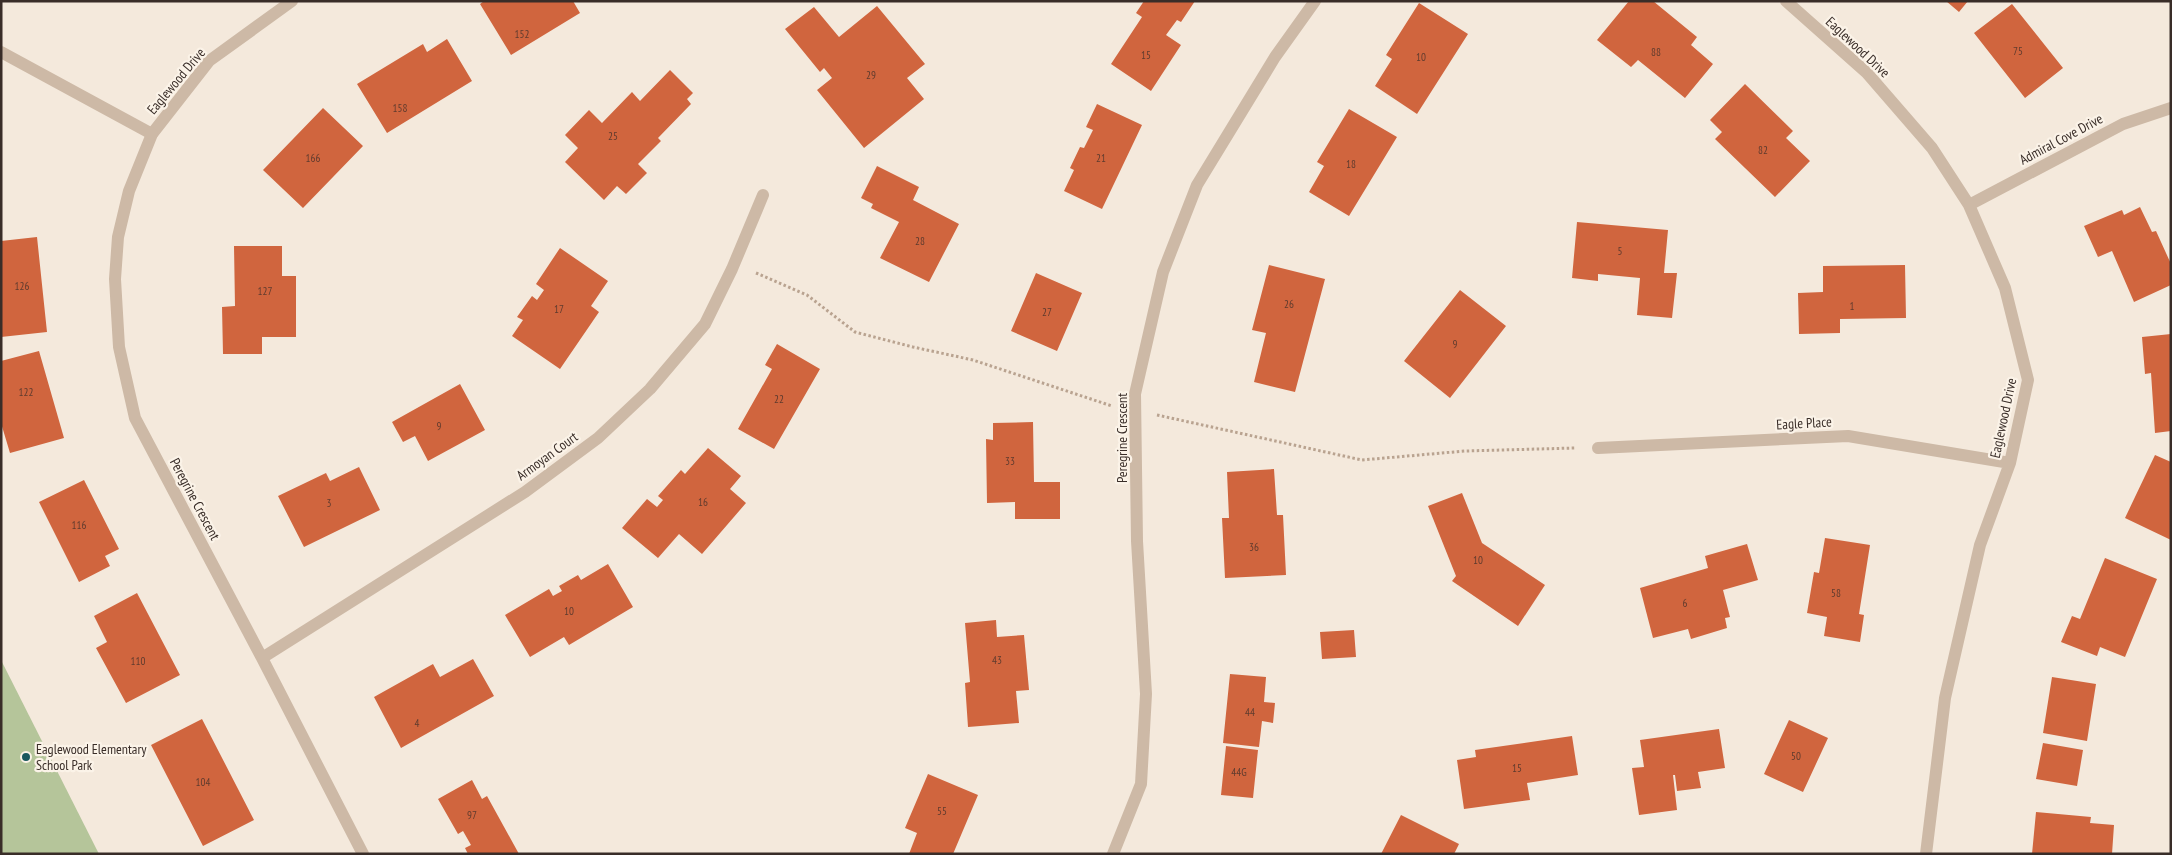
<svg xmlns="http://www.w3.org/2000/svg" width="2172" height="855" font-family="'PT Sans Narrow',sans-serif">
	<rect width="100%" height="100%" fill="#f4e9dc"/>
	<path fill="#b5c59a" d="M1,660L99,854H1Z"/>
	<path fill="#d0653e" d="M484,1H573L580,13L511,55L480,4Z
		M1144,1H1195L1181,22L1177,20L1166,35L1181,45L1151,91L1111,64L1142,17L1136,13Z
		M1629,1H1653L1697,37L1691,45L1713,64L1685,98L1638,60L1631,67L1597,40Z
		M1946,1H1968L1959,12Z
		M1419,3L1468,34L1417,114L1375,86L1392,59L1386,55Z
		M2012,4L2063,68L2025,98L1974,33Z
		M877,6L925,64L907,78L924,99L864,148L817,90L832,78L824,68L820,72L785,29L814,7L839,37Z
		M447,39L472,81L387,133L357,84L423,44L427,52Z
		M670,70L693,93L687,99L691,104L658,138L661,141L638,164L647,173L626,194L617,186L604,200L565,162L578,148L565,135L589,110L602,123L632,92L640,101Z
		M1745,84L1793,131L1786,138L1810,161L1775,197L1715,139L1722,132L1710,120Z
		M1097,104L1142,125L1102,209L1064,191L1074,170L1070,168L1080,147L1084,148L1093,130L1086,127Z
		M323,108L363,146L303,208L263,170Z
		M1349,109L1397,137L1349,216L1309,192L1324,166L1317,162Z
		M877,166L919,187L913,200L959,224L929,282L880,258L899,222L871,208L873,204L861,198Z
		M2140,207L2152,232L2156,231L2171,264V285L2134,302L2112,251L2098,257L2084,226L2122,210L2124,215Z
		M1577,222L1668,230L1664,273H1677L1672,318L1637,315L1640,278L1598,274V281L1572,278Z
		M37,237L47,332L1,337V241Z
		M234,246H282V276H296V337H262V354H223L222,307L235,306Z
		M560,248L608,281L591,306L599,312L560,369L512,336L523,320L517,317L532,296L537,300L544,290L536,284Z
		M1269,265L1325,279L1295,392L1254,382L1266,333L1252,330Z
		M1905,265L1906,318L1840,319V333L1799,334L1798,293L1823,292V266Z
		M1036,273L1082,293L1057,351L1011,331Z
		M1460,290L1506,326L1450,398L1404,361Z
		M2171,334V431L2155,433L2151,373L2145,374L2142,337Z
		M777,344L820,369L774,449L738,429L772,369L765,365Z
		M39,351L64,438L10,453L1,423V361Z
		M460,384L485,430L428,461L415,436L403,442L392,422Z
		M1033,422L1034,482H1060V519H1015V502L987,503L986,439L993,440V423Z
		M708,448L741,476L730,489L746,503L702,554L679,534L658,558L622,528L647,499L657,507L663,500L658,496L681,470L685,474Z
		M2155,455L2171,462V540L2125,518Z
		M359,467L380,510L304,547L278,496L326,473L330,481Z
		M1274,469L1277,515H1283L1286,575L1225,578L1222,518H1229L1227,472Z
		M84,480L119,549L105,556L110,566L79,582L39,502Z
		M1462,493L1482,543L1545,585L1518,626L1452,581L1456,576L1428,506Z
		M1825,538L1870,545L1859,614L1864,615L1860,642L1824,636L1827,617L1807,613L1814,572L1819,573Z
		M1747,544L1758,580L1723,590L1730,617L1725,618L1727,628L1691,639L1688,629L1653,638L1640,588L1708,568L1705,556Z
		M2105,558L2157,579L2125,657L2100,647L2097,656L2061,642L2072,616L2080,619Z
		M608,564L633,607L569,645L564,637L530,657L505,615L549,589L553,596L562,591L559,586L578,575L581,580Z
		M137,593L180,675L126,703L96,648L107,642L94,616Z
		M996,620L997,637L1024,635L1029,690L1016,691L1019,723L968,727L965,683L970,682L965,623Z
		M1354,630L1356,657L1322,659L1320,632Z
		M473,659L494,696L401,748L374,697L433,664L440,677Z
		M1230,674L1266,677L1264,702L1275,703L1273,723L1262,721L1259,747L1223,743Z
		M2052,677L2096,684L2087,741L2043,733Z
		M202,719L254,820L203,846L151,745Z
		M1789,720L1828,738L1803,792L1764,774Z
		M1719,729L1725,768L1698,772L1701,788L1677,791L1675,775H1673L1677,810L1639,815L1632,768L1644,767L1640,740Z
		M1572,736L1578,775L1527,783L1530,800L1464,809L1457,760L1476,757L1475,750Z
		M2043,743L2083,750L2077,786L2036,779Z
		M1226,746L1258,750L1253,798L1221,795Z
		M928,774L978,795L953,854H909L917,833L905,828Z
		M472,780L482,799L487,796L519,854H468L465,848L471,845L463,831L458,834L438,799Z
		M2036,812L2091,817L2090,823L2114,825L2112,854H2032Z
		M1401,815L1459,844L1454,854H1381Z"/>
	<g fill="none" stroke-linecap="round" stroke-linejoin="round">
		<path stroke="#b9a390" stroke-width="3" stroke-dasharray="2.5 2.5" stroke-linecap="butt" d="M756,273L807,295L855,332L913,347L973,360L1112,406
			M1157,415L1362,460L1465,451L1575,448"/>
		<path stroke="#cdb9a6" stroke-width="12" d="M292,1L209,61L152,134L129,191L118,237L115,279L119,347L135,418L262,658L363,854
			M1786,1L1867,73L1932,148L1969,205L2005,288L2028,380L2010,463L1980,545L1945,698L1926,854
			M1969,205L2123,124L2171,108
			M1598,448L1848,436L2010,463
			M262,658L525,492L598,438L650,389L705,324L732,269L763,195
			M1113,854L1141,784L1146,694L1137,541L1135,394L1163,272L1197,185L1275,57L1315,1"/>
		<path stroke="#cdb9a6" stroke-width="12" d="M1,52L152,134"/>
	</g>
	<circle fill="#19585e" stroke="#fbf3e8" stroke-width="2" cx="26" cy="757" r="5"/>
	<g text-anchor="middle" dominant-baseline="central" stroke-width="4.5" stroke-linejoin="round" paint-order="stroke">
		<g font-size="11" fill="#5f3b2e">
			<text x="522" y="34">152</text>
			<text x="2018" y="51">75</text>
			<text x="1656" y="52">88</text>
			<text x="1146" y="55">15</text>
			<text x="1421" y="57">10</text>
			<text x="871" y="75">29</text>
			<text x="400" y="108">158</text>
			<text x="613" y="136">25</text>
			<text x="1763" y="150">82</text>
			<text x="313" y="158">166</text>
			<text x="1101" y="158">21</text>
			<text x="1351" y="164">18</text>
			<text x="920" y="241">28</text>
			<text x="1620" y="251">5</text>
			<text x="22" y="286">126</text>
			<text x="265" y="291">127</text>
			<text x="1289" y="304">26</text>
			<text x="1852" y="306">1</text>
			<text x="559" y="309">17</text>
			<text x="1047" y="312">27</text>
			<text x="1455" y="344">9</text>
			<text x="26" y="392">122</text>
			<text x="779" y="399">22</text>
			<text x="439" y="426">9</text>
			<text x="1010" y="461">33</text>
			<text x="703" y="502">16</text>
			<text x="329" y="503">3</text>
			<text x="79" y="525">116</text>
			<text x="1254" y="547">36</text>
			<text x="1478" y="560">10</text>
			<text x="1836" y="593">58</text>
			<text x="1685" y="603">6</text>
			<text x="569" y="611">10</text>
			<text x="997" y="660">43</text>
			<text x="138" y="661">110</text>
			<text x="1250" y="712">44</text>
			<text x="417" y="723">4</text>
			<text x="1796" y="756">50</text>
			<text x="1517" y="768">15</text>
			<text x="1239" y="772">44G</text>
			<text x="203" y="782">104</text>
			<text x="942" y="811">55</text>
			<text x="472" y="815">97</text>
		</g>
		<g font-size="14" fill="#392d28" stroke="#fbf3e8">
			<text transform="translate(1858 47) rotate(43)">Eaglewood Drive</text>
			<text transform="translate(176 81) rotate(-50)">Eaglewood Drive</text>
			<text transform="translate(2061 139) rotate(-28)">Admiral Cove Drive</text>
			<text transform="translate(2003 418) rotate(-78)">Eaglewood Drive</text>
			<text transform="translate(1804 423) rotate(-3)">Eagle Place</text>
			<text transform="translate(1122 438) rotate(-90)">Peregrine Crescent</text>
			<text transform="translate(547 456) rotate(-36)">Armoyan Court</text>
			<text transform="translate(195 499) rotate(62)">Peregrine Crescent</text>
		</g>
		<g font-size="14" fill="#392d28" stroke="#fbf3e8" text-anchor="start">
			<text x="36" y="749">Eaglewood Elementary<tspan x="36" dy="16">School Park</tspan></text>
		</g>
	</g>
	<rect width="2172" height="855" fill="none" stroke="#392d28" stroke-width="5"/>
</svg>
